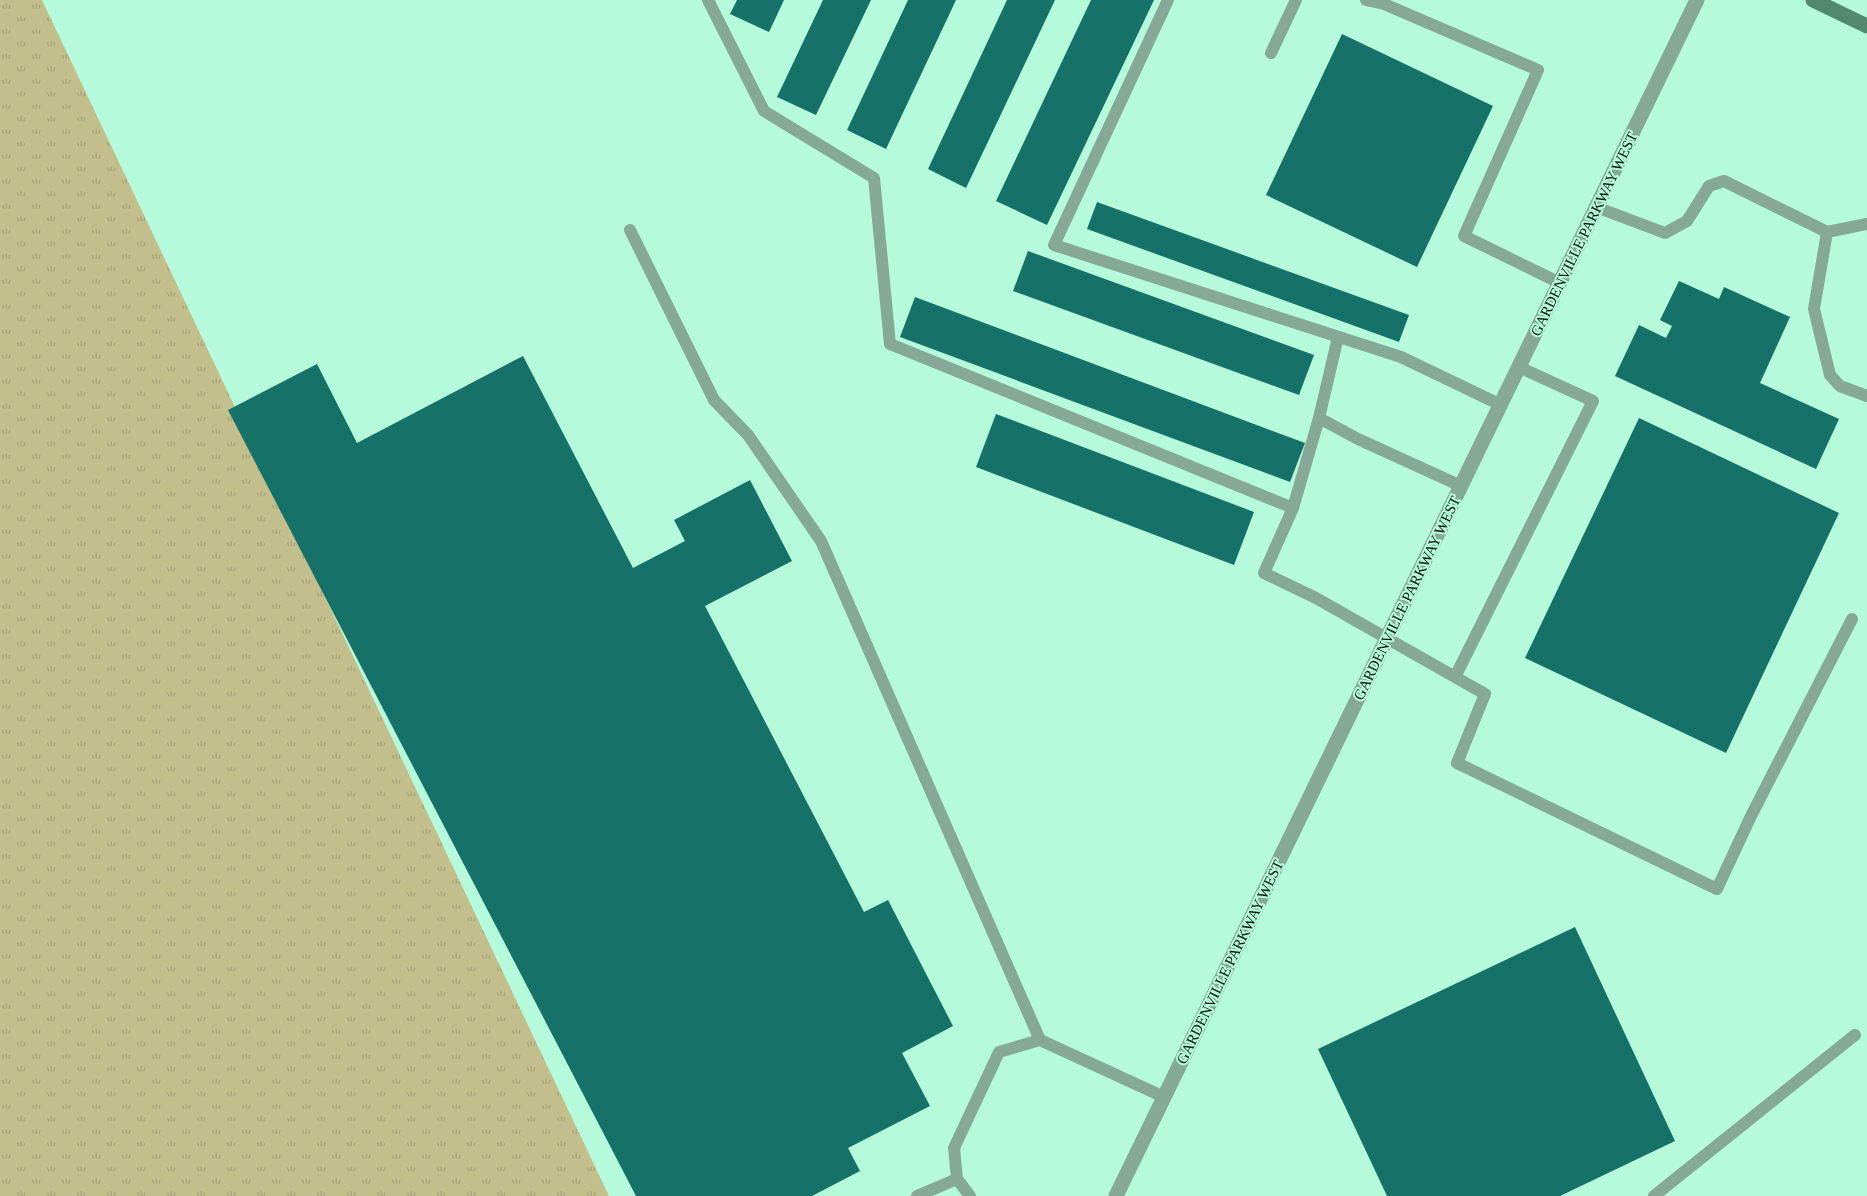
<svg xmlns="http://www.w3.org/2000/svg" width="1867" height="1196" font-family="'Times New Roman',serif">
	<defs>
		<pattern id="grass-tufts" width="24" height="20" patternUnits="userSpaceOnUse" patternTransform="scale(1.25)"><rect width="24" height="20" fill="#c2bf8c"/><path d="M3 7l-1-3M5 7V3M7 7l1-3M15 17l-1-3M17 17v-4M19 17l1-3" fill="none" stroke="#a5a377"/></pattern>
	</defs>
	<rect width="100%" height="100%" fill="#b5fbdb"/>
	<path fill="url(#grass-tufts)" d="M0,0H42L609,1196H0Z"/>
	<path fill="#167269" d="M737,0H784L769,32L730,14Z
		M823,0H871L816,115L777,97Z
		M908,0H956L886,149L847,130Z
		M1007,0H1055L966,188L928,169Z
		M1091,0H1154L1047,225L996,201Z
		M1342,34L1493,106L1417,267L1266,195Z
		M1097,202L1409,315L1399,342L1087,229Z
		M1028,251L1314,355L1299,395L1013,291Z
		M1679,281L1719,299L1724,287L1790,317L1760,383L1839,419L1816,469L1615,376L1639,325L1666,338L1672,326L1660,320Z
		M915,297L1305,443L1290,482L900,337Z
		M523,356L633,568L685,541L674,520L750,480L792,561L705,606L864,912L888,900L953,1026L902,1053L930,1106L848,1148L860,1171L812,1196H636L228,410L317,364L357,443Z
		M996,414L1254,512L1234,565L976,467Z
		M1639,418L1839,513L1726,753L1525,658Z
		M1575,927L1675,1141L1560,1196H1387L1318,1049Z"/>
	<g fill="none" stroke-linecap="round" stroke-linejoin="round">
		<path stroke="#85a897" stroke-width="12" d="M708,0L764,111L874,178L890,344L1293,508L1319,418L1338,337
			M1168,0L1054,245L1401,357L1501,405
			M1366,0L1384,4L1538,70L1464,236L1560,283
			M1271,53L1296,0
			M1596,207L1665,233L1687,221L1709,186L1724,181L1827,232L1867,224
			M630,230L714,400L748,435L821,541L1040,1040
			M1827,232L1814,309L1830,375L1840,386L1867,396
			M1319,418L1358,439L1461,486
			M1293,508L1264,573L1316,598L1485,694L1457,763L1717,889L1751,816L1852,619
			M1455,677L1593,401L1519,367
			M917,1196L957,1179
			M970,1196L957,1179L954,1148L999,1052L1040,1040L1164,1097
			M1654,1196L1855,1035"/>
		<path stroke="#85a897" stroke-width="15" d="M1116,1196L1697,0"/>
		<path stroke="#528770" stroke-width="15" d="M1813,0L1867,26"/>
	</g>
	<g text-anchor="middle" dominant-baseline="central" stroke-width="4" stroke-linejoin="round" paint-order="stroke">
		<g font-size="15" fill="#001208" stroke="#b5fbdb">
			<text transform="translate(1584 234) rotate(-64)">GARDENVILLE PARKWAY WEST</text>
			<text transform="translate(1407 598) rotate(-64)">GARDENVILLE PARKWAY WEST</text>
			<text transform="translate(1230 962) rotate(-64)">GARDENVILLE PARKWAY WEST</text>
		</g>
	</g>
</svg>
